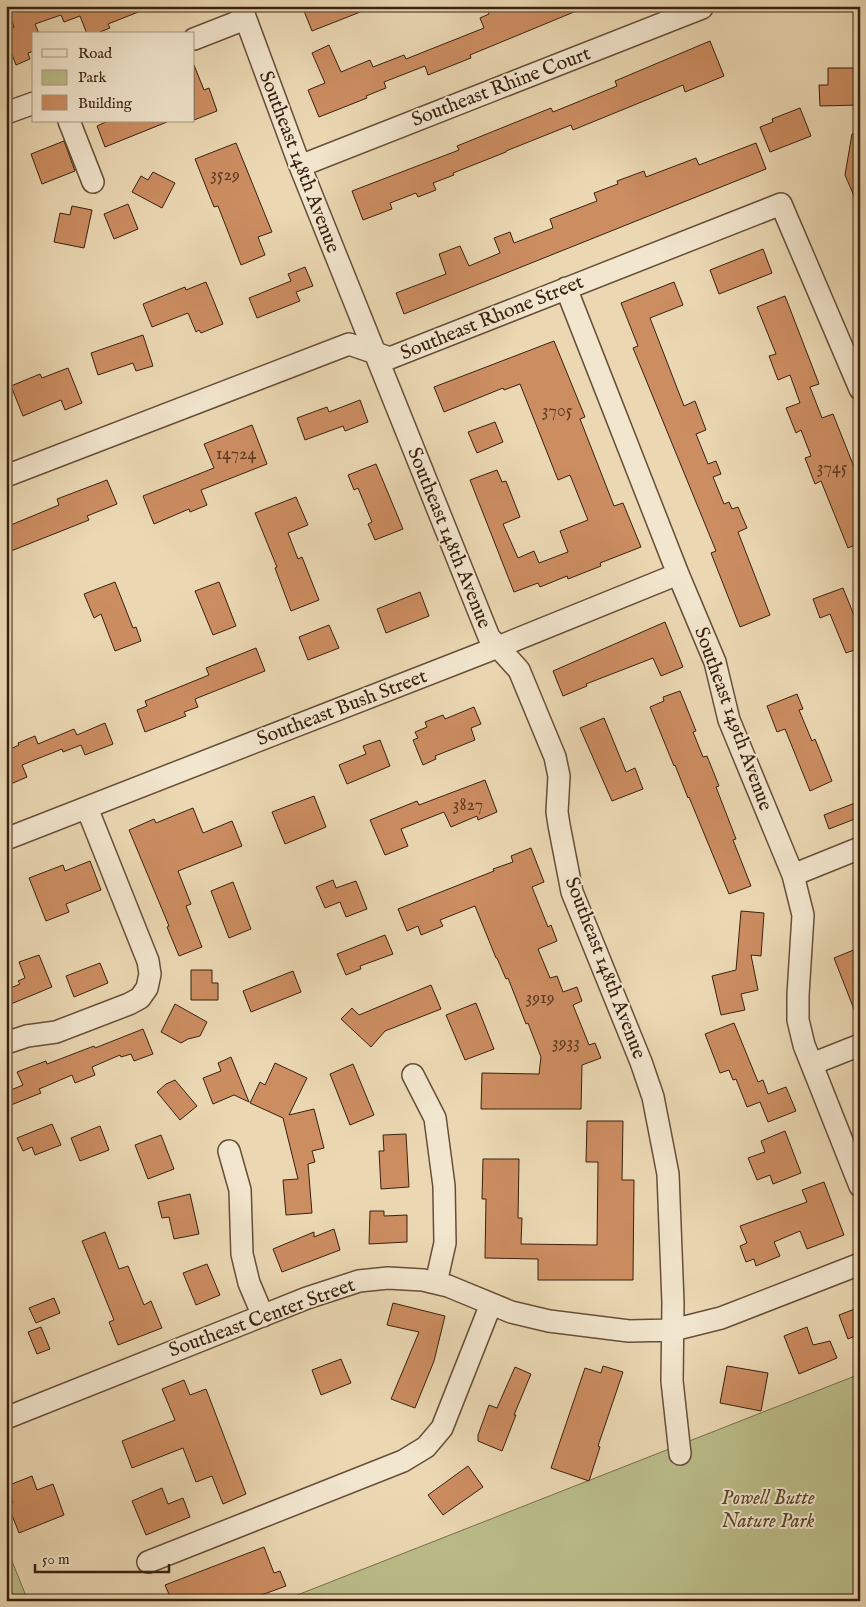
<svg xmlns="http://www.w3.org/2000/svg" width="866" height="1607" font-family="'IM FELL English',serif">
	<rect width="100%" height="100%" fill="#ebd8b3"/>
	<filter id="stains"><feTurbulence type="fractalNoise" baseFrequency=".004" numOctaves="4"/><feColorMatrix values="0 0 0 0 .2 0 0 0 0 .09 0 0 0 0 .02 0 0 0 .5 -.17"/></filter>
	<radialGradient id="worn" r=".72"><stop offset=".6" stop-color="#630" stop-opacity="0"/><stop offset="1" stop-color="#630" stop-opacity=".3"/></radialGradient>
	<path fill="#bbbe8a" stroke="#7a704d" d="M860,1374V1601H282Z
		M6,1546L28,1601H6Z"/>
	<path fill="#cc8d61" stroke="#392110" d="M6,6H151V7L108,24L110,28L95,34H87L80,16L64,22L61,15L35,24L39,34H34V51L28,53L30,59L16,65L6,39V30L14,27Z
		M302,6H373V7L312,31Z
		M486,6L586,7L470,55L471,58L428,75L425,66L384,82L386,88L366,96L367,98L319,117L308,90L325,83L312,53L329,45L341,72L370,60L373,67L404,55L406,59L484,28L480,18L489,14Z
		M710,41L724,76L685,92L683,85L573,130L571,125L506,151V152L453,173L454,175L433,183L436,190L418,197L416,193L390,203L392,209L363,220L352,191L459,150L457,146L551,108L553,112L617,86L615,81Z
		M194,65L204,90L209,88L217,111L194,120Z
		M828,68H859L860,105L820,106L819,85H828Z
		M800,108L811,136L770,152L760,127L773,122L772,119Z
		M108,121H167V122L105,147L97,126Z
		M852,134H860V210L845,175Z
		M64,141L75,171L42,184L31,154Z
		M236,143L272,232L258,237L265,255L241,265L218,206L214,207L195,159Z
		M756,143L766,169L404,314L396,293L446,274L439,254L460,246L469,266L500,253L494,238L510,232L514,243L553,228L550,219L597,201L594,193L618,184L617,181L644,171L646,177L696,158L699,165Z
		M153,172L175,183L162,208L132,192L141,176L148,180Z
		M128,204L138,229L114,239L104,214Z
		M72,206L92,210L84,248L54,242L60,213L70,215Z
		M763,249L772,273L719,294L710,270Z
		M305,267L313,286L296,292L300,301L257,318L249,298L291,281L288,274Z
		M206,282L223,324L201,333L199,330L196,332L188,313L152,327L143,304L185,287L186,290Z
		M674,282L683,305L650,318L684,406L695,401L706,430L696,434L708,464L716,461L721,474L713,477L724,504L729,502L732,509L738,507L747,528L738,532L770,615L740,627L711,553L716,551L633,348L638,346L621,303Z
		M785,296L819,384L810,387L822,418L833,414L860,482V543L848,548L821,481L815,484L805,458L811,456L801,430L796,433L786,408L800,403L790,375L778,380L769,356L776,354L757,307Z
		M143,335L153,366L136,371L133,363L98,375L91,353Z
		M554,341L585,417L580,419L614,506L623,503L641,547L600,563L601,566L568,579L567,576L540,587L538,583L514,592L470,480L497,470L502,482L506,481L520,517L503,524L518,558L534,551L539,563L568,552L560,531L588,520L570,475L558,480L520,384L504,390L503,388L444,412L434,387Z
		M68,368L82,403L65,410L61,400L23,416L11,386L40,374L42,378Z
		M360,400L368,422L345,431L343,426L305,440L297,418L327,407L329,412Z
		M495,422L503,442L477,453L468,432Z
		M252,425L267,464L201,490L207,505L190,512L189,509L154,524L143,496L214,468L204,444Z
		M376,464L403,529L375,540L368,524L372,522L358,488L354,490L348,475Z
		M107,480L117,504L87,516L89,520L6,553V527L59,505L57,499Z
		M296,497L308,525L288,533L298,559L302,557L319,600L291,611L275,568L277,567L255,513Z
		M115,582L133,628L136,627L141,641L115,651L101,614L94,618L84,594Z
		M219,582L236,626L213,635L195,591Z
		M843,588L860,630V648L846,653L830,614L820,618L813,599Z
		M420,592L429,616L386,633L377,609Z
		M665,622L683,667L661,676L653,658L586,684L587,686L563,696L553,671Z
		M329,625L339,648L308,660L299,637Z
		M256,648L265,671L195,699L198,707L184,712L186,716L145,732L137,710L147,706L145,701L209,675L206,668Z
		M680,691L696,731L693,732L703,757L707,756L719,786L716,787L736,839L733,840L751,886L729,894L689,797L688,798L675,765L674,766L650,707L664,701L663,697Z
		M797,694L803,709L799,710L812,741L815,739L832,781L810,791L785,729L777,732L767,706Z
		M474,707L481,724L471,728L475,740L435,756L436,759L423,765L413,740L418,738L415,732L427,727L425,722L443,715L445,719Z
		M604,718L626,772L635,768L643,789L612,801L580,728Z
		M105,723L113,744L85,755L81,745L63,752L62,749L22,765L27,777L6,786V751L19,745L18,743L35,736L38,744L74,729L77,735Z
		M380,740L390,766L347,784L339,765L366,754L363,746Z
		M485,780L497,812L478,820L477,816L451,827L444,812L401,829L408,846L385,855L370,820L417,801L419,805Z
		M314,796L326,827L285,844L272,812Z
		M855,803L860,817L829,829L824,815Z
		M193,808L203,833L232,821L242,846L178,871L191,904L186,906L202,947L179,956L167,927L169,926L129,830L154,819L156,823Z
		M531,848L544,882L532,887L548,927L551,925L557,941L538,949L550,978L557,976L563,992L577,987L582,1001L573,1005L589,1045L595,1043L601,1058L582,1065L581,1109H481L482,1073L539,1074L541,1057L528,1023L526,1024L508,978L506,979L497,958H496L475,906L440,920L443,926L421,935L418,926L407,931L398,909L494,871L493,869L513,862L511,856Z
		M90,861L101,890L66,904L69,912L46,921L29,878L63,865L65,871Z
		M333,880L336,888L356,881L367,909L346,917L340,902L325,908L316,887Z
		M233,882L251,929L229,938L211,891Z
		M741,911L764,913L761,956L751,955L758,990L741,994L745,1010L721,1015L712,976L736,970Z
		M385,935L393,954L360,966L361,969L346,975L337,954Z
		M856,949L860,959L859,1022L834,958Z
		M39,955L52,987L6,1006V990L20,984L18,981L25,978L19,962Z
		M100,963L108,983L74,997L66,976Z
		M191,970H212V983H218V1000H191Z
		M293,971L301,992L251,1012L243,991Z
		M431,985L441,1009L385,1031L371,1047L341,1019L352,1008L359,1015Z
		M476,1003L494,1049L465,1060L446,1015Z
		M175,1004L207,1022L200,1036L188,1039L181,1043L161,1032Z
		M734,1023L758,1082L763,1080L768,1094L786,1087L796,1111L768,1122L760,1102L747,1107L736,1079L733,1080L729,1070L720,1073L705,1034Z
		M143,1029L153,1054L134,1061L131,1054L121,1057L120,1055L92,1067L95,1075L75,1083L72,1075L39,1089L41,1093L6,1107V1092L23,1085L17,1072L46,1061L47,1064L94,1046L95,1048Z
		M231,1057L249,1102L234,1095L213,1104L203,1078L221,1071L218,1063Z
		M275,1063L307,1078L289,1115L314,1109L324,1148L312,1151L315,1162L308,1164L312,1213L286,1215L283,1180L298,1179L283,1118L250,1103L260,1082L265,1085Z
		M353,1064L374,1115L350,1125L330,1074Z
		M175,1080L197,1106L180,1120L157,1092L166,1084Z
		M587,1121H623L622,1180H634L633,1280H538V1259L485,1258L486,1199H482L483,1159H519L518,1218H522L521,1244L597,1245L598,1162H586Z
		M52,1124L61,1145L35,1155L32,1147L23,1151L17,1138Z
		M100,1126L109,1150L80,1161L71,1138Z
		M785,1131L801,1173L773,1184L770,1175L757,1180L748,1158L765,1152L761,1141Z
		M406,1134L409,1187L381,1189L379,1151H384L383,1135Z
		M161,1135L174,1169L148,1179L135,1145Z
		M824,1182L844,1235L807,1249L800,1231L774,1242L780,1256L756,1266L754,1259L746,1262L740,1246L747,1243L740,1226L807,1202L802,1190Z
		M190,1194L199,1234L174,1239L169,1217L162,1218L158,1202Z
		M370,1211H384V1216L407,1215V1242L369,1244Z
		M334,1229L340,1250L282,1272L273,1249L314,1232V1237Z
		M105,1232L119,1269L128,1266L144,1305L151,1301L162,1328L118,1345L109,1322L114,1320L82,1241Z
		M207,1264L220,1295L196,1305L183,1273Z
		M54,1298L60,1313L36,1323L29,1308Z
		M393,1303L445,1316L434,1361L415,1408L391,1399L419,1332L387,1325Z
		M860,1307V1334L848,1339L839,1315Z
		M41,1327L50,1349L37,1354L28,1332Z
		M807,1327L813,1345L830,1341L837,1358L799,1374L784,1336Z
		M341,1359L351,1383L321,1395L312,1370Z
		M603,1366L623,1372L598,1446L600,1447L589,1481L551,1468L585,1368L601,1373Z
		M727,1366L768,1373L761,1411L720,1403Z
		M515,1367L531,1374L514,1415H516L502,1451L478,1441V1435L489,1405L497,1408Z
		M184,1380L190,1395L206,1389L246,1494L223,1504L212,1476L196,1482L183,1448L132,1468L122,1441L175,1420L162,1389Z
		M468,1466L483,1487L443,1515L428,1495Z
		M32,1476L37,1490L53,1484L64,1515L19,1533L8,1505L13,1503L7,1486Z
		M162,1488L168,1504L183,1498L190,1517L146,1535L132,1501Z
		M264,1547L274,1573L280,1571L286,1586L245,1601H172L165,1585Z"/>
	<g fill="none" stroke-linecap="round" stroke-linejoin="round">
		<defs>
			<path id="minor" d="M241,6L300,166L489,637L519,670L555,757L559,776L557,812L559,825L572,892L641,1062L653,1097L668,1174L673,1303L672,1381L680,1454
				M194,39L245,19
				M6,113L34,103
				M69,121L93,182
				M300,166L702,8
				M566,288L678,574L715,662L729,720L793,875L803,915L798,995V1020L804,1045L860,1186
				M6,476L349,344L390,358L781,204L860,389
				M6,839L498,647L678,574
				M793,875L860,848
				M6,1043L27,1036L56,1032L129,1004L140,998L147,988L150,974L148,961L87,808
				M812,1064L860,1045
				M413,1075L435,1118L444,1186L445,1243L436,1283
				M229,1151L240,1190L242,1254L249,1283L263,1316
				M6,1418L307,1298L359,1281L388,1278L423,1280L448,1286L511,1312L549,1321L629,1331L673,1330L721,1318L860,1264
				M148,1562L403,1461L426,1447L442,1428L491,1304"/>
		</defs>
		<use href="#minor" stroke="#664f39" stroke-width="24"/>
		<use href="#minor" stroke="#f2e6ce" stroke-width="21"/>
	</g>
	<g text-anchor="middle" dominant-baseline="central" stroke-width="4" stroke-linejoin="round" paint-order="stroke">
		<g font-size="18" fill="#5e3c24">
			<text x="225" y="175">3529</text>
			<text x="557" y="411">3705</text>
			<text x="236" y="454">14724</text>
			<text x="832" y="468">3745</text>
			<text x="468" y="805">3827</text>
			<text x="540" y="998">3919</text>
			<text x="566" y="1043">3933</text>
		</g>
		<g font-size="20" fill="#392110" stroke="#f2e6ce">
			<text transform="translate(501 87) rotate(-21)">Southeast Rhine Court</text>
			<text transform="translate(299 162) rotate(69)">Southeast 148th Avenue</text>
			<text transform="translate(492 318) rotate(-22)">Southeast Rhone Street</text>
			<text transform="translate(449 538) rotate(68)">Southeast 148th Avenue</text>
			<text transform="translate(342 708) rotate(-21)">Southeast Bush Street</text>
			<text transform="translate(733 719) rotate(70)">Southeast 149th Avenue</text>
			<text transform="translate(605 968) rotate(69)">Southeast 148th Avenue</text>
			<text transform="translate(262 1318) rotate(-20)">Southeast Center Street</text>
		</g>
		<g font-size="20" font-style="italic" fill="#5a482e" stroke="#f2e6ce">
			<text x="768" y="1498">Powell Butte<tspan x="768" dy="23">Nature Park</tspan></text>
		</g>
	</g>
	<rect width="866" height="1607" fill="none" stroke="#ebd8b3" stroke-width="25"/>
	<rect x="8" y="8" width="851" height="1592" fill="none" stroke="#392110" stroke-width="2.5"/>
	<rect x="12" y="12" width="841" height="1582" fill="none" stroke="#392110"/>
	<rect x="32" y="32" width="162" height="90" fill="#f2e6ce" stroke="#a89782"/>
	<rect x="42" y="49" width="25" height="8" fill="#f2e6ce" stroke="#a89782"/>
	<text x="78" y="58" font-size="15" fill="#392110">Road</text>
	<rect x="42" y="70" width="25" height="15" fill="#bbbe8a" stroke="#a89782"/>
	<text x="78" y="82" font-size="15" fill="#392110">Park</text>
	<rect x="42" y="95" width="25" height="15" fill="#cc8d61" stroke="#a89782"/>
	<text x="78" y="108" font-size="15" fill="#392110">Building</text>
	<path d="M35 1564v8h134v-8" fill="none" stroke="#392110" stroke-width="2.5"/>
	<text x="42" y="1564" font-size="15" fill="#392110" stroke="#f2e6ce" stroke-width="4" paint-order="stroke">50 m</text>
	<rect width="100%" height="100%" filter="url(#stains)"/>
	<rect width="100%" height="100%" fill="url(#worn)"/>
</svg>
